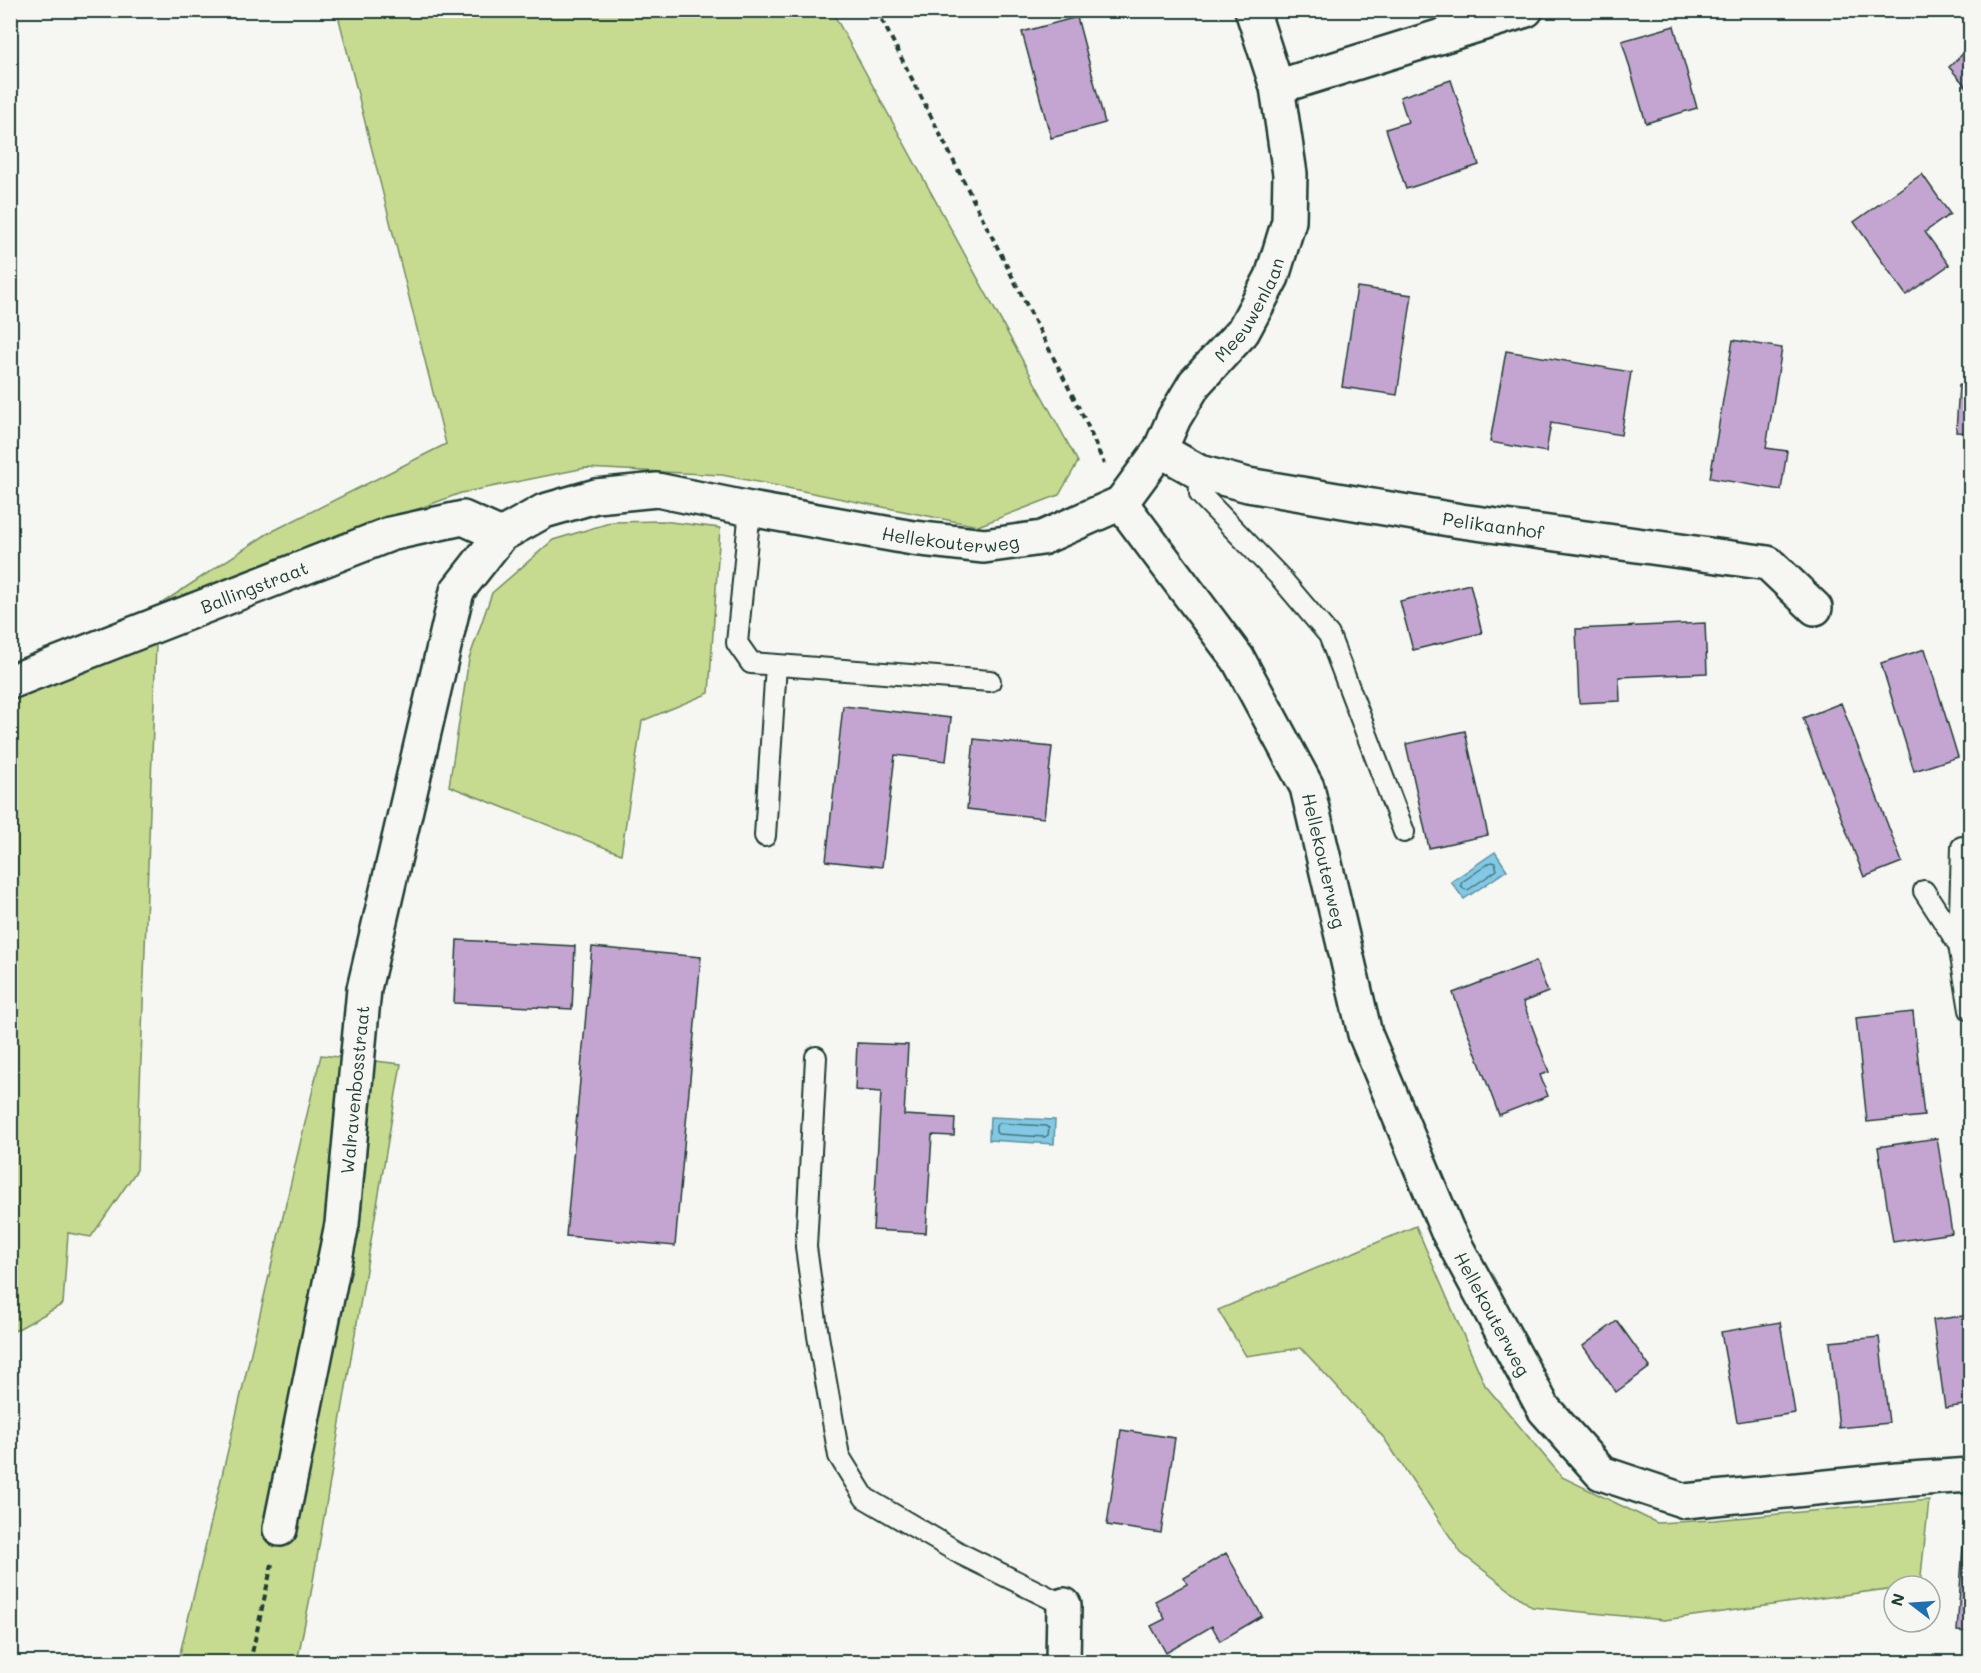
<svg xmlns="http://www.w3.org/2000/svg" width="1981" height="1673" font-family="Mali,sans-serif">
	<rect width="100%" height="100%" fill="#f6f6f2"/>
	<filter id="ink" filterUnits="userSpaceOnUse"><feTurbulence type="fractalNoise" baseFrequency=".0167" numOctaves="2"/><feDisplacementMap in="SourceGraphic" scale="12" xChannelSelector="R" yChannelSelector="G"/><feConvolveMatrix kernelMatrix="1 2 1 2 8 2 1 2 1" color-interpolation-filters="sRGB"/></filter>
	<g filter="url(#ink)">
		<path fill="#c6db90" stroke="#728c62" stroke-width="1.5" d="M337,11H832L1078,462L1059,495L978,526L722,475L585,468L461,493L159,605L267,534L446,444Z
			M662,521L720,528L709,693L642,721L621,854L449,786L469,659L492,593L553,540L613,522Z
			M157,616L137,1170L91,1237L68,1233L63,1304L11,1333L10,666Z
			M321,1055L401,1064L311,1593L297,1662H178Z
			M1416,1226L1485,1385L1562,1477L1657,1523L1714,1520L1929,1500L1920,1585L1894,1586V1588L1664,1620L1532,1607L1461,1553L1384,1438L1301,1348L1246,1356L1218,1310Z"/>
		<path fill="#83c9e5" stroke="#5b919e" stroke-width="1.5" d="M1495,852L1507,870L1464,899L1451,882Z
			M990,1117L1055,1120L1054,1144L989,1140Z"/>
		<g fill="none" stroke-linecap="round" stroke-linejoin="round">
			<path stroke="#47757b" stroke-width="1.5" d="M1491,862L1495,863L1497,870L1468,890L1464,889L1461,885L1462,882Z
				M999,1123L1046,1126L1049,1128L1048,1135L1045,1137L998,1134L996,1132V1126Z"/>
		</g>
		<path fill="#c4a5d1" stroke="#1f3d34" stroke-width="1.5" d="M1077,17L1105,123L1051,138L1022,32Z
			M1674,26L1697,108L1646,123L1622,41Z
			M1970,47V91L1949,67Z
			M1451,80L1479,165L1406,189L1386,129L1408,122L1400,97Z
			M1922,174L1950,214L1925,232L1949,265L1906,295L1854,222Z
			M1357,287L1412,295L1397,395L1342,387Z
			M1733,340L1782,348L1766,448L1787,451L1781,490L1710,478Z
			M1506,351L1631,372L1621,435L1551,423L1546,452L1490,442Z
			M1959,385L1970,386V433L1956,432Z
			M1470,584L1482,633L1413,650L1400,601Z
			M1705,623L1707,673L1619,677L1620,701L1579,703L1576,629Z
			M1925,649L1958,757L1914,771L1881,663Z
			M1841,703L1902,862L1864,877L1803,718Z
			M843,706L951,718L946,761L895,755L882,867L826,861Z
			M1465,731L1488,835L1429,848L1406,744Z
			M974,739L1052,747L1044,818L967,809Z
			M457,940L575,946L572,1009L454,1003Z
			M592,947L701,957L675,1246L566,1236Z
			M1536,961L1548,992L1523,1002L1549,1072L1540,1075L1548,1096L1499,1115L1453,993Z
			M1913,1012L1924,1116L1867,1122L1856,1018Z
			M857,1043L908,1045L904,1115L955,1118L954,1136L932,1135L926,1233L873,1230L881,1092L855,1090Z
			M1937,1138L1952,1233L1893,1242L1878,1147Z
			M1970,1315V1404L1945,1408L1933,1320Z
			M1617,1321L1650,1367L1616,1392L1583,1346Z
			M1780,1322L1795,1413L1737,1422L1721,1332Z
			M1879,1337L1889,1423L1839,1428L1830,1342Z
			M1121,1430L1175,1438L1161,1533L1107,1525Z
			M1963,1546H1970V1632L1957,1631Z
			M1226,1553L1262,1616L1220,1641L1212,1626L1166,1653L1151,1626L1165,1619L1155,1601L1187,1584L1184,1578Z"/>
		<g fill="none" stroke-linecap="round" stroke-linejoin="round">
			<defs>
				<path id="lane" d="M1199,472L1200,494L1279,576L1329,635L1404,832
					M750,509L737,643L751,663L990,681
					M765,836L776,665
					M1962,847L1959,945L1970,1010
					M1924,891L1959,945
					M816,1057L806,1247L818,1336L839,1456L865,1498L961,1554L1064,1605"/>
				<g id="street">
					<path d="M1277,87L1526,10"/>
					<path id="s1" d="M1160,450L1199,472L1248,485L1461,521L1768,563L1815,608"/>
					<path id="s2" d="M1121,503L1238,659L1307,787L1365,1034L1447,1230L1544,1409L1601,1473L1685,1501L1897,1480L1970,1475"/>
					<path id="s3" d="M1121,503L1160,450L1174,418L1195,383L1243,331L1272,277L1289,221L1290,174L1277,87L1252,10"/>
					<path id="s4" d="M10,682L390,534L463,518L501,535"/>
					<path id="s5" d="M280,1529L342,1224L364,989L457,591L501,535L544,511L596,496L657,490L750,509L913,538L984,546L1042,538L1121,503"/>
					<path d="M1063,1662L1064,1605"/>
				</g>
			</defs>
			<use href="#lane" stroke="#1f3d34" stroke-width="24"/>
			<use href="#street" stroke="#1f3d34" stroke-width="38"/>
			<path stroke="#1f3d34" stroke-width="4" stroke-dasharray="6 4.5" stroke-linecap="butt" d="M877,10L1086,422L1104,464
				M250,1662L272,1564"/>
			<use href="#lane" stroke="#f6f6f2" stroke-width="20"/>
			<use href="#street" stroke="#f6f6f2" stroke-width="33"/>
		</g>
	</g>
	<g text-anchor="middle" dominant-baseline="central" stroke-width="5" stroke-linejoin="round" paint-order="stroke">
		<g font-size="18" fill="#1f3d34" stroke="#f6f6f2">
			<text stroke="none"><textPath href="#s3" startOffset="234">Meeuwenlaan</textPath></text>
			<text stroke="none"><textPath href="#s1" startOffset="344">Pelikaanhof</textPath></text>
			<text stroke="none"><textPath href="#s5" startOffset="1490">Hellekouterweg</textPath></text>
			<text stroke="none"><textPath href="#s4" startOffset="262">Ballingstraat</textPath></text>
			<text stroke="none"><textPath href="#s2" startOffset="416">Hellekouterweg</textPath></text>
			<text stroke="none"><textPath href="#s5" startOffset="446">Walravenbosstraat</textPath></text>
			<text stroke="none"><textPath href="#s2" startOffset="902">Hellekouterweg</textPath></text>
		</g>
	</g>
	<rect width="1981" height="1673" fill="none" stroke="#f6f6f2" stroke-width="36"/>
	<rect x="18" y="18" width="1945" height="1637" fill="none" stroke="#1f3d34" stroke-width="2" filter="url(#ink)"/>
	<g transform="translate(1912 1604) rotate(287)"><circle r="28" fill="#f6f6f2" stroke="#a0aca6" stroke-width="1.5"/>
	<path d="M0-4.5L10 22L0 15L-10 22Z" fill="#1f6fb2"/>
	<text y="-9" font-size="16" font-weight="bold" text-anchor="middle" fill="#1f3d34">N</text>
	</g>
</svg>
